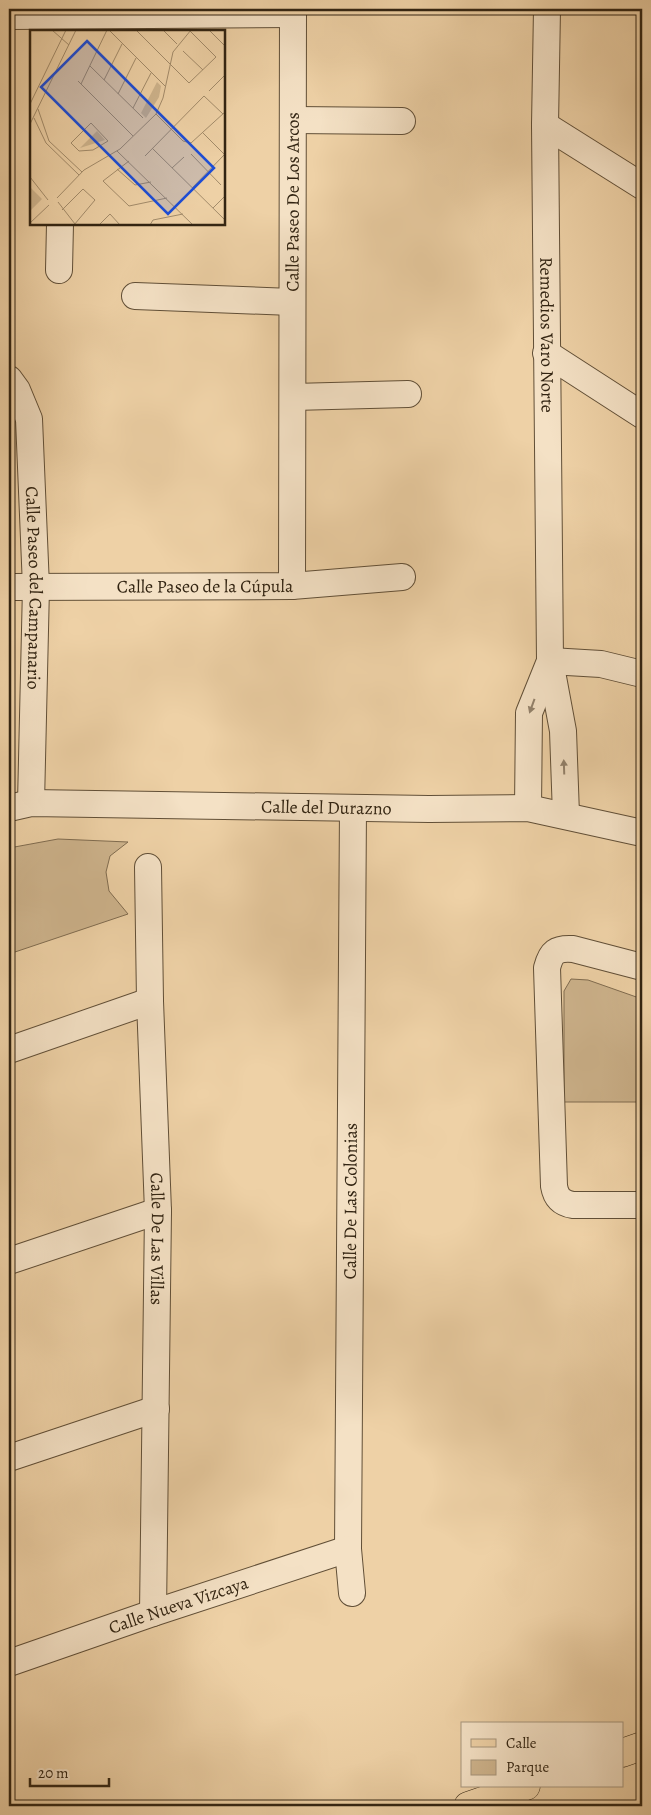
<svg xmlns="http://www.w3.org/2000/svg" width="651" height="1815" font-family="Alegreya,serif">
	<rect width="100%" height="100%" fill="#eed1a6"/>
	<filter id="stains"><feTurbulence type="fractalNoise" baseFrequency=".004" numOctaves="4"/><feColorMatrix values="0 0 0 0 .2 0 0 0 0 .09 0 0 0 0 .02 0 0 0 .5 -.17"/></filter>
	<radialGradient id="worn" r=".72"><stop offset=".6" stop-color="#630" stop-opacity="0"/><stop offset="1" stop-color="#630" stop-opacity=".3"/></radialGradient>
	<path fill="#ceb48d" stroke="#806c50" d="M58,839L128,842L110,856L106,872L109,891L128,914L9,954V848Z
		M571,979L588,980L642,999V1102H564V991Z"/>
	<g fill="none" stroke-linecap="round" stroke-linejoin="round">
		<defs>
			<g id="minor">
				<path id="s1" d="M547,9L545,125L550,661L563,731L566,815"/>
				<path d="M9,16L293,14"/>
				<path d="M294,120L402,121"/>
				<path d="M545,125L642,186"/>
				<path d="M59,270L60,224"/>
				<path d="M135,296L292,302"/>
				<path d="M546,353L642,415"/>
				<path id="s2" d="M9,379L17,390L29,419L36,587L31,803"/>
				<path d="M293,397L408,394"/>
				<path id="s3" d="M292,586L293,9"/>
				<path id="s4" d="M9,587L292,586L402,577"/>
				<path d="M550,661L601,664L642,674"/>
				<path id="s5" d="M9,808L31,803L429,809L528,808L642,833"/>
				<path d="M528,808L529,713L550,661"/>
				<path id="s6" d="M148,867L150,1001L158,1211L153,1613"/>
				<path d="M642,967L573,949C556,948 551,952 547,968L554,1186C556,1198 561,1203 573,1205H642"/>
				<path d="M9,1050L150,1001"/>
				<path d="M9,1261L158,1211"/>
				<path d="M9,1458L156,1409"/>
				<path id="s7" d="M352,1593L348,1549L353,808"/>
				<path id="s8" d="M9,1663L153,1613L348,1549"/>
			</g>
			<path id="primary" d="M622,1753L642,1746
				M468,1806L526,1786"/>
		</defs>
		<use href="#minor" stroke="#614f37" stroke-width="28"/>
		<use href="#primary" stroke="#322412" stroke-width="29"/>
		<use href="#minor" stroke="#f4e1c5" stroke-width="26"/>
		<use href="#primary" stroke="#eed1a6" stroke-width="28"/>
		<path stroke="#322412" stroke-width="4" stroke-dasharray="9 9" stroke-linecap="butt" d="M621,1806L642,1799"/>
	</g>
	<defs><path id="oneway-solid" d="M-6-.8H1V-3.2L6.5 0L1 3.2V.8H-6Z" transform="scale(1.25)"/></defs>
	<g fill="#93826c">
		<use href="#oneway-solid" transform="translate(532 706) rotate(110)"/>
		<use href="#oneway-solid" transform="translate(564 767) rotate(-92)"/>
	</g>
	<g text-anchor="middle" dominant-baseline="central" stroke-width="5" stroke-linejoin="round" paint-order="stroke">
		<g font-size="18" fill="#322412" stroke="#f4e1c5">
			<text stroke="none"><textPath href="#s3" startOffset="384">Calle Paseo De Los Arcos</textPath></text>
			<text stroke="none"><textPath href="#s1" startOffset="326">Remedios Varo Norte</textPath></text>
			<text stroke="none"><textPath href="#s4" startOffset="196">Calle Paseo de la Cúpula</textPath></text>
			<text stroke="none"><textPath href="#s2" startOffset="214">Calle Paseo del Campanario</textPath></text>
			<text stroke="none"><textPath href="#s5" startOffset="318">Calle del Durazno</textPath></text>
			<text stroke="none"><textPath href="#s7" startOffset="392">Calle De Las Colonias</textPath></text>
			<text stroke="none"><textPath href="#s6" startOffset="372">Calle De Las Villas</textPath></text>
			<text stroke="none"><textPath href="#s8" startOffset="179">Calle Nueva Vizcaya</textPath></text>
		</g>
	</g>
	<g transform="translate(30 30)">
		<rect width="195" height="195" fill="#eed1a6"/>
		<path d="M127,52L131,56L129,67L116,88L111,83ZM67,101L75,110L50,118ZM0,157L12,169L0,181Z" fill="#ceb48d"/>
		<path fill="none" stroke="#a38c6b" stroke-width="1" d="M22,0L39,15M79,0L135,56M106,0L159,53L186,27L160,1M133,0L147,14M179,0L195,16M153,21L173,40M60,36L113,88M74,50L92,14M48,51L103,106M51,54L77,0M179,61L195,45M88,64L106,28M0,74L36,0M103,78L121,43M8,79L19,111L52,142M126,84L153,111L161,113L195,82M4,88L16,113L49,145M61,93L78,111L63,120L49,121L41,113ZM0,94L46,0M173,103L195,125M122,118L195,190M87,121L163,195M161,124L191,155M115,126L174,66L193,84M99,131L73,151L99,176L137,168M142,138L154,127M87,139L105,155L121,152M0,147L18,170M162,158L195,124M27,168L54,140L90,119L126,84L133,68L143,22L161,0M28,172L45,194M183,178L195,166M32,180L53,159L65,170L44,195M0,193L19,175M69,195L80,184L90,195M120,195L123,190L153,184"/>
		<path fill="#1d4ed8" fill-opacity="0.15" stroke="#1d4ed8" stroke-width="2.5" d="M57,11L184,138L138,184L11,57Z"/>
		<rect width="195" height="195" fill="none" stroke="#322412" stroke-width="2.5"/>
	</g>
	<rect width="651" height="1815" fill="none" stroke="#eed1a6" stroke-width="30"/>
	<rect x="10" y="10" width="631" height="1795" fill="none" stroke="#322412" stroke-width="2.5"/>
	<rect x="15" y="15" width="621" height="1785" fill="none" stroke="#322412"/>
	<rect x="461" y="1722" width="162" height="65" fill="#f4e1c5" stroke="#a6957d"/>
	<rect x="471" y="1739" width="25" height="8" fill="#eed1a6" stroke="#a6957d"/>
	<text x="506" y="1748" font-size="15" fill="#322412">Calle</text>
	<rect x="471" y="1760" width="25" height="15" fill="#ceb48d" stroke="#a6957d"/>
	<text x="506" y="1772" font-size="15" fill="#322412">Parque</text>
	<path d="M30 1778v8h79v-8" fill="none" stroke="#322412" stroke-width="2.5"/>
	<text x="38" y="1778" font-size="15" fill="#322412" stroke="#f4e1c5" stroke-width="4" paint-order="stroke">20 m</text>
	<rect width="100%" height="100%" filter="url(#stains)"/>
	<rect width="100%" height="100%" fill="url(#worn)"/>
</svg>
